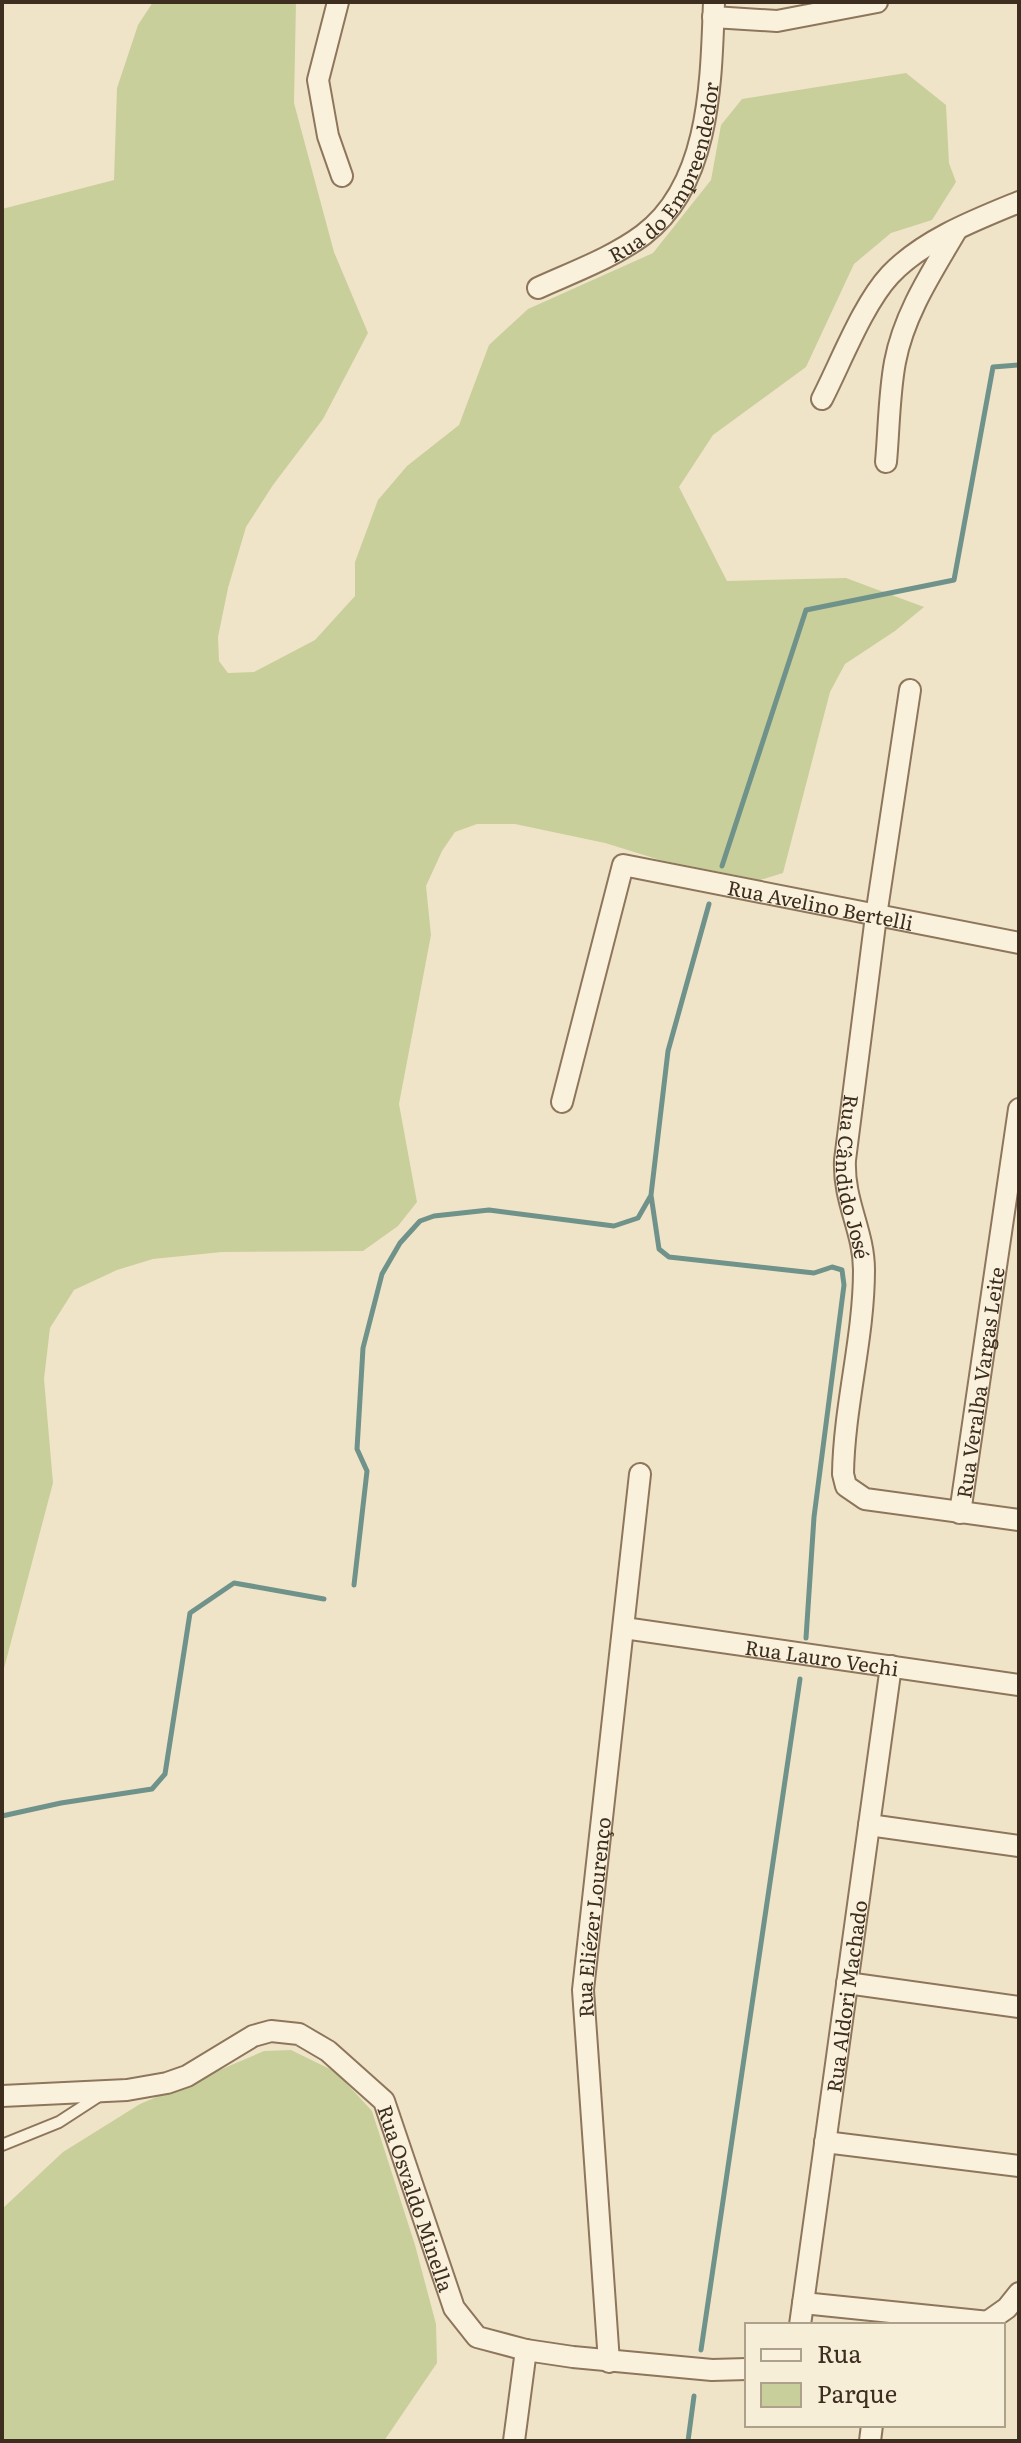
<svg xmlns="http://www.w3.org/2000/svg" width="1021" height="2443" font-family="Literata,serif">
	<rect width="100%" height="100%" fill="#f0e4c8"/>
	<path fill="#c9cf9b" d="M153,2H296L294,103L334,252L368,333L323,419L273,485L246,527L228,588L218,637L219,661L228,673L254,672L315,640L355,596V562L378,500L407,466L459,425L489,345L528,309L653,253L711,180L721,125L742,99L906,73L946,105L949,163L956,182L932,220L891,233L854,264L806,367L713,435L679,487L727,581L846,578L924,607L895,631L845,664L830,692L783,873L760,880L660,860L605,843L515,824H477L455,832L442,851L426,886L431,935L399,1104L417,1202L398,1226L363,1251L222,1252L153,1259L117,1270L74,1290L50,1328L44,1379L53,1483L2,1676V209L114,180L117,88L138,25Z
		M291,2050L336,2072L372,2111L415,2245L436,2324L437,2363L384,2441H2V2209L63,2152L140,2104L264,2051Z"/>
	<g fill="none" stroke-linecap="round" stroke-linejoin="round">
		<path stroke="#6f938a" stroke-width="5" d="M722,866L806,610L954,580L993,367L1019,365
			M709,904L668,1051L651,1195L659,1249L669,1257L814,1273L832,1267L842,1270L844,1285L814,1517L806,1638
			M354,1585L367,1471L357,1449L363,1348L382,1274L400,1243L420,1221L434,1216L489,1210L614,1226L638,1218L650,1197
			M2,1816L61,1803L152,1789L165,1774L190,1613L234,1583L324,1599
			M701,2350L800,1679
			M688,2441L694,2396"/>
		<defs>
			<path id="lane" d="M2,2145L59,2122L99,2096"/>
			<g id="street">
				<path d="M338,2L318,80L328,136L342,176"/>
				<path d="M713,17L777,21L877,2"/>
				<path id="s1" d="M538,288C573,272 612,258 643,235C711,184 711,80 714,2"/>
				<path d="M822,399C841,362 863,304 890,275C923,240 975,220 1019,202"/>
				<path d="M886,462C889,429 889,394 895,362C904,314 932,272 956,231"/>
				<path id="s2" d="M910,690L876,916L845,1160C843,1201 864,1231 864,1270C864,1338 844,1406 843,1474L846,1486L865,1499L1019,1520"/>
				<path id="s3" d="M562,1102L623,865L1019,943"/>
				<path id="s4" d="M960,1513L1019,1109"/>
				<path id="s5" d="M624,1628L1019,1685"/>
				<path d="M869,1825L1019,1846"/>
				<path d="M847,1983L1019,2007"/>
				<path id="s6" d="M2,2096L127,2090L167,2083L187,2076L253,2036L271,2031L299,2034L328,2051L384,2101L454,2308L477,2337L526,2350L573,2357L712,2370L747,2369"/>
				<path d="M825,2142L1019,2166"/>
				<path d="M803,2303L989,2322"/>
				<path id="s7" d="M800,2325L891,1666"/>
				<path d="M983,2325L1007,2308L1019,2293"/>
				<path id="s8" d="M609,2362L583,1990L640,1474"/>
				<path d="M514,2441L526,2350"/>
				<path d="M870,2441L872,2425"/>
			</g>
		</defs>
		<use href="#lane" stroke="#8d765c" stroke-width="14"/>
		<use href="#street" stroke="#8d765c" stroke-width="24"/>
		<use href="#lane" stroke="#faf1dc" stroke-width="10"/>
		<use href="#street" stroke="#faf1dc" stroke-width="20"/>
	</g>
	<g text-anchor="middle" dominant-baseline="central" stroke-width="7" stroke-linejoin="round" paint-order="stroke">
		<g font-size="20" fill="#3d2e20" stroke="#f7eed8">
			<text stroke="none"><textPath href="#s1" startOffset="184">Rua do Empreendedor</textPath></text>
			<text stroke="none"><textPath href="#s3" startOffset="446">Rua Avelino Bertelli</textPath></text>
			<text stroke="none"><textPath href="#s2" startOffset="492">Rua Cândido José</textPath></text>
			<text stroke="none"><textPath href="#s4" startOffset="132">Rua Veralba Vargas Leite</textPath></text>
			<text stroke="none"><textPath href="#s5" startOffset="200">Rua Lauro Vechi</textPath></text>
			<text stroke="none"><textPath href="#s8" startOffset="446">Rua Eliézer Lourenço</textPath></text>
			<text stroke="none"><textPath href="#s7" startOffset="332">Rua Aldori Machado</textPath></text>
			<text stroke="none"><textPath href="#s6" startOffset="522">Rua Osvaldo Minella</textPath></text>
		</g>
	</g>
	<rect width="1021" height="2443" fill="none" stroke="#3d2e20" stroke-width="8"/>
	<rect x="745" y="2323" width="260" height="104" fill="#f7eed8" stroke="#ada18e" stroke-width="2"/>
	<rect x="761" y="2349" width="40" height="12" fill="#faf1dc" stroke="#ada18e" stroke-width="2"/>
	<text x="817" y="2363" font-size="24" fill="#3d2e20">Rua</text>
	<rect x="761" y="2383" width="40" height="24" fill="#c9cf9b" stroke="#ada18e" stroke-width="2"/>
	<text x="817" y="2403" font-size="24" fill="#3d2e20">Parque</text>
</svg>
